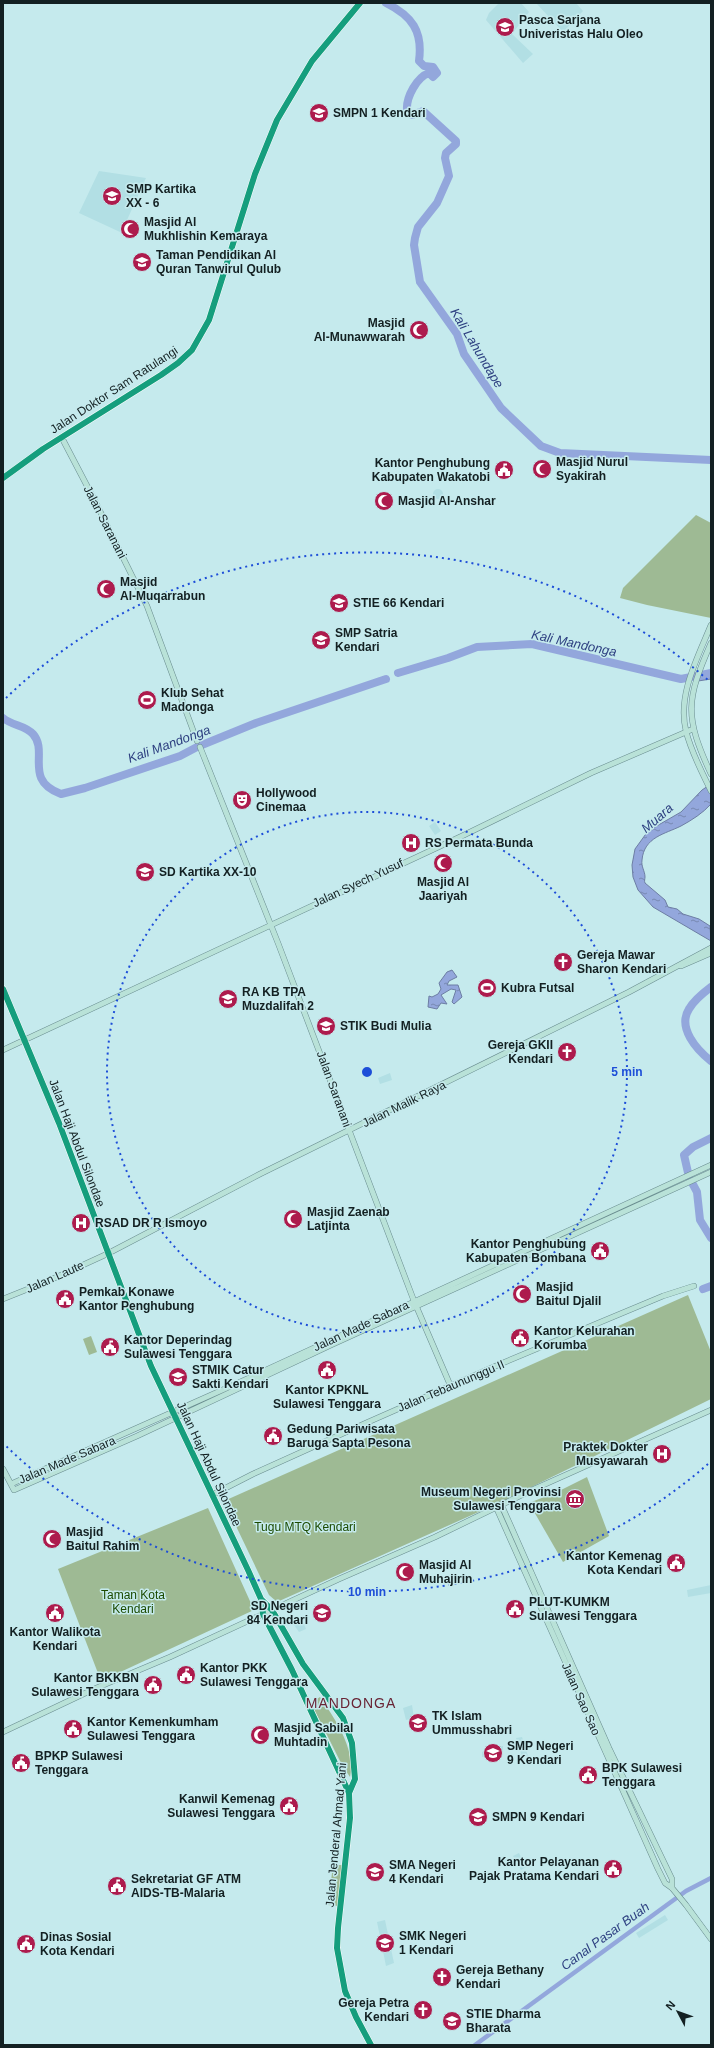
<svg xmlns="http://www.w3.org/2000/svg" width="714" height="2048" font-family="Arial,sans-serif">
	<defs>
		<pattern id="water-ripples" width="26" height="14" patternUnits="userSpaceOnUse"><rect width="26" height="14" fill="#93a7dc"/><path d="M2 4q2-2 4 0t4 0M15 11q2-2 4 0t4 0" fill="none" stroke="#7788b2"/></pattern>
	</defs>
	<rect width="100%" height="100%" fill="#c5eaed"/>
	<path fill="#b2dfe4" d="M499,3H521L529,12L512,34L533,54L523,63L486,20L489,13Z
		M536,3H576L583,11L563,32Z
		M99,171L146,178L127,220L139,225L133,238L79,213Z
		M433 494a5 5 0 1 1 10 0a5 5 0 1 1-10 0Z
		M338,593L346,610L339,613L331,596Z
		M327,632L331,639L316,648L312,641Z
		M435,822L441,831L435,835L429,826Z
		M415,837L418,843L408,849L405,843Z
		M144,861L152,880L146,882L139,864Z
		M333,1022L334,1026L320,1030L319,1026Z
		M390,1073L392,1080L380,1084L378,1078Z
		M184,1369L188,1379L172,1385L168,1376Z
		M711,1585V1593L688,1597L687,1590Z
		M302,1619L306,1629L299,1632L292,1622Z
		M412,1705L414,1718L406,1720L403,1708Z
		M522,1737L528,1756L522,1757L516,1738Z
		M503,1746V1753L482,1757V1752Z
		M519,1853L526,1867L521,1870L513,1856Z
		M665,1915L668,1920L639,1938L636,1933Z
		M385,1920L394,1963L386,1966L377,1922Z"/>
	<path fill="#9eba94" d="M696,515L711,523V618L647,605L620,598L623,588Z
		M688,1295L711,1352V1399L501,1502L277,1602L269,1595L224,1501Z
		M91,1336L97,1352L89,1355L83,1339Z
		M587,1477L609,1536L563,1562L529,1503L559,1491Z
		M208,1508L254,1610L101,1681L58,1569Z
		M320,1697C335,1719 356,1749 350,1777L342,1765L312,1705V1702Z
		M333,1865H343L338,1906L328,1905Z"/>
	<path fill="url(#water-ripples)" stroke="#6d7ea4" d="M711,670V679L698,681L699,675Z
		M711,784V804C703,813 692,820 681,826C665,834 644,837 642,860C641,867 645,871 645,877C645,879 644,881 645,883L665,900L668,907L677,909L683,914L699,919L710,926L711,941L653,907L638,890L633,877L632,865L635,849L648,831L681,812L702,790Z
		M452,970L457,977L449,981L447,985H458L462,997L454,1004L452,1002L456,990L451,989L441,995L447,1004L441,1003L437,1009L428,1007L429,996L432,997L438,994L441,989L439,983L447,972Z"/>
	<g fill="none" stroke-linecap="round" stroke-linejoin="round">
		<path stroke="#93a7dc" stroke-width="4.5" d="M475,2045L686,1891L711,1878"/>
		<path stroke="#93a7dc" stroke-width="8" d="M386,3C412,16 423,31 419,61L424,66L433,67L437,73L433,77L429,73C417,77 406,97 407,110L412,115L423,111L456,141V144L446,153L445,158L449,176L437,203L418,227L415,238L414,245L420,282L457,334L464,354L501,408L541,446L560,453L711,460
			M398,673L448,658L477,647L532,644L681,679L711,673
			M3,718C13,726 25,725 33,734C49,752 23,780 61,794L85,788L180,756L197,747L256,723L386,679
			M711,987C703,993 694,1000 689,1009C677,1028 697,1050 711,1061
			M711,1138L693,1147L684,1155L689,1177L697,1192L700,1220L711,1238
			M703,1289L711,1286"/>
		<defs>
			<path id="secondary" d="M62,438L96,503L147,606L197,741
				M711,625C698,657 677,695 686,731C691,752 702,772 711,791
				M711,643C686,700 684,716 711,774
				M200,747L278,943L414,1301L451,1387
				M681,966L711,953
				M3,1050L462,836L591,773L693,729
				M3,1299L48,1281L107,1254L260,1174L629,992L711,948
				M3,1469L14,1490L137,1436L331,1345L711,1172
				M11,1484L238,1383L711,1165
				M212,1495L253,1474L366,1423L498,1365L663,1296L694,1286
				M501,1504L609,1748L672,1879V1888
				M496,1507L658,1869L665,1883L672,1888L686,1905L711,1939
				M3,1732L94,1689L170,1657L339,1579L435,1537L532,1490L711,1410"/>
			<path id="highway" d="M3,478L43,449L161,375L178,363L192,350L209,320L255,174L277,120L312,61L360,3
				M3,989L59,1123L151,1366L248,1570L261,1599L263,1614L292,1670L349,1793
				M261,1599L272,1610L303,1664L343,1718L352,1743L355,1779L349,1793L350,1818L338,1928L337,1948L345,1991L356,2017L371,2045"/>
		</defs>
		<use href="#secondary" stroke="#698c8f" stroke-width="6"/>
		<use href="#highway" stroke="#fff" stroke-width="7"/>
		<use href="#secondary" stroke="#b9e2d8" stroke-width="5"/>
		<use href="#highway" stroke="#159e7d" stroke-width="6"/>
	</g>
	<g fill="none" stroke="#1d4ed8" stroke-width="2" stroke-dasharray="2 4">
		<circle cx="367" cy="1072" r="260"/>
		<path d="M708 1464A520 520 0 0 1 6 1446M6 698A520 520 0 0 1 708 680"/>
	</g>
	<defs>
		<symbol id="university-disc" viewBox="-11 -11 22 22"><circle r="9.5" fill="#ad1b4d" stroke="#c5eaed"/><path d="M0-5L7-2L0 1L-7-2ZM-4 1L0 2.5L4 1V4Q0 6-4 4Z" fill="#fff"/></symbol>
		<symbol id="school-disc" viewBox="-11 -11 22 22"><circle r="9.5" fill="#ad1b4d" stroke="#c5eaed"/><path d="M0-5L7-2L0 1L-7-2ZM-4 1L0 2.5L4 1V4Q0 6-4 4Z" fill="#fff"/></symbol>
		<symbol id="mosque-disc" viewBox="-11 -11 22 22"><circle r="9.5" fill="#ad1b4d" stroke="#c5eaed"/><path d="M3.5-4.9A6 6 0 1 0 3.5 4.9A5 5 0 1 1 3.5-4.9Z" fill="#fff"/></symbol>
		<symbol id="civic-disc" viewBox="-11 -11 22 22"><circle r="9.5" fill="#ad1b4d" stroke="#c5eaed"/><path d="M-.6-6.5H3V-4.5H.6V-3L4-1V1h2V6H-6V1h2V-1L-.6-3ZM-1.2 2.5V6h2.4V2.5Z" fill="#fff"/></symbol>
		<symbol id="stadium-disc" viewBox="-11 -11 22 22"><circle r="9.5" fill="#ad1b4d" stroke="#c5eaed"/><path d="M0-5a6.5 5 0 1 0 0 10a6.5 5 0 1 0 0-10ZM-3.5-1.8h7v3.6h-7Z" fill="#fff"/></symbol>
		<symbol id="theatre-disc" viewBox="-11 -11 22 22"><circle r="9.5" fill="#ad1b4d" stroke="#c5eaed"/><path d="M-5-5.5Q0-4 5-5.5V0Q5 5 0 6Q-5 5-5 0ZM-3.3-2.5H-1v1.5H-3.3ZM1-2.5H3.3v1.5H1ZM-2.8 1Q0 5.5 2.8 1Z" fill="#fff"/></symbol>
		<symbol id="hospital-disc" viewBox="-11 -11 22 22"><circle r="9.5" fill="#ad1b4d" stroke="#c5eaed"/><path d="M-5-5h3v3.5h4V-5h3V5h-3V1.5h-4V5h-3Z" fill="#fff"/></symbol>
		<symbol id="church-disc" viewBox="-11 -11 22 22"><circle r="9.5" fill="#ad1b4d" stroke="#c5eaed"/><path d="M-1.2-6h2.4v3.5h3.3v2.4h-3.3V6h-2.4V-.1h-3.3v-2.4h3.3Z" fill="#fff"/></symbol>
		<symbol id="museum-disc" viewBox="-11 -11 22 22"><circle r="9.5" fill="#ad1b4d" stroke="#c5eaed"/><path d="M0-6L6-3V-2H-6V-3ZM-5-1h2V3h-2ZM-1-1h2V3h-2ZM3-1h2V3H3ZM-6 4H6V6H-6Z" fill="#fff"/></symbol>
	</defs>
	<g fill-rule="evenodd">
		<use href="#university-disc" x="494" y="16" width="22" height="22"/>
		<use href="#school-disc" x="308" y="102" width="22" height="22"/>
		<use href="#school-disc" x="101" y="185" width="22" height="22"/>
		<use href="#mosque-disc" x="119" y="218" width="22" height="22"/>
		<use href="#school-disc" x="131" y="251" width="22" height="22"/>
		<use href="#mosque-disc" x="408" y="319" width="22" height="22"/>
		<use href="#mosque-disc" x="531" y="458" width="22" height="22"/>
		<use href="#civic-disc" x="493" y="459" width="22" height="22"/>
		<use href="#mosque-disc" x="373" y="490" width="22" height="22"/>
		<use href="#mosque-disc" x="95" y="578" width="22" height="22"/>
		<use href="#university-disc" x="328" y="592" width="22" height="22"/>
		<use href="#school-disc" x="310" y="629" width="22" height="22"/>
		<use href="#stadium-disc" x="136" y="689" width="22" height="22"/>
		<use href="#theatre-disc" x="231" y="789" width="22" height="22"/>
		<use href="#hospital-disc" x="400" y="832" width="22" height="22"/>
		<use href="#mosque-disc" x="432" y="852" width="22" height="22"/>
		<use href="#school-disc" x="134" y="861" width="22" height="22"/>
		<use href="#church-disc" x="552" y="951" width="22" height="22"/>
		<use href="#stadium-disc" x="476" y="977" width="22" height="22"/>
		<use href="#school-disc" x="217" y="988" width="22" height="22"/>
		<use href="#university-disc" x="315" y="1015" width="22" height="22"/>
		<use href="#church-disc" x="556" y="1041" width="22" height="22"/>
		<use href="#mosque-disc" x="282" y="1208" width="22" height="22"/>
		<use href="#hospital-disc" x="70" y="1212" width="22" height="22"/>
		<use href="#civic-disc" x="589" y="1240" width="22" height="22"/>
		<use href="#mosque-disc" x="511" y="1283" width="22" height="22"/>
		<use href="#civic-disc" x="54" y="1288" width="22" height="22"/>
		<use href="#civic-disc" x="509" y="1327" width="22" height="22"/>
		<use href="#civic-disc" x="99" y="1336" width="22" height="22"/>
		<use href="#civic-disc" x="316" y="1359" width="22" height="22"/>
		<use href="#university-disc" x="167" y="1366" width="22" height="22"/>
		<use href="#civic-disc" x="262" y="1425" width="22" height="22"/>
		<use href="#hospital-disc" x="651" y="1443" width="22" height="22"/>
		<use href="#museum-disc" x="564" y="1488" width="22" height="22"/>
		<use href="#mosque-disc" x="41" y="1528" width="22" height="22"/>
		<use href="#civic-disc" x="665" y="1552" width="22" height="22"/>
		<use href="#mosque-disc" x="394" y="1561" width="22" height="22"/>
		<use href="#civic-disc" x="504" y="1598" width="22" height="22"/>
		<use href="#civic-disc" x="44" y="1602" width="22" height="22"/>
		<use href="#school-disc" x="311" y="1602" width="22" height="22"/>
		<use href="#civic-disc" x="175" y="1664" width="22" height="22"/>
		<use href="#civic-disc" x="142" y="1674" width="22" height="22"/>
		<use href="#school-disc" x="407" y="1712" width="22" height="22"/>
		<use href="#civic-disc" x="62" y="1718" width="22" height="22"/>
		<use href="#mosque-disc" x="249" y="1724" width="22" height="22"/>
		<use href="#school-disc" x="482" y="1742" width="22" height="22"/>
		<use href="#civic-disc" x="10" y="1752" width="22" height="22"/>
		<use href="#civic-disc" x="577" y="1764" width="22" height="22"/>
		<use href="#civic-disc" x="278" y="1795" width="22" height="22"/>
		<use href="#school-disc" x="467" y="1806" width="22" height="22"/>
		<use href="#civic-disc" x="602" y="1858" width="22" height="22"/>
		<use href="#school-disc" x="364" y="1861" width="22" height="22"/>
		<use href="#civic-disc" x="106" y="1875" width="22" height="22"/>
		<use href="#school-disc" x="374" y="1932" width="22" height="22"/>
		<use href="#civic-disc" x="15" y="1933" width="22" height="22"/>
		<use href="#church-disc" x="431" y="1966" width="22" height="22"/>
		<use href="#church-disc" x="412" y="1999" width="22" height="22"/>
		<use href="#university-disc" x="441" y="2010" width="22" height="22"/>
	</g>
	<g text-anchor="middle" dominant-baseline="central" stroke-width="3" stroke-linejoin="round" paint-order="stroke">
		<g font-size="12" font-weight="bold" fill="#132022" stroke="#c5eaed" text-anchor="start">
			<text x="519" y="20">Pasca Sarjana<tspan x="519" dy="14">Univeristas Halu Oleo</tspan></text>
			<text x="333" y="113">SMPN 1 Kendari</text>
			<text x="126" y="189">SMP Kartika<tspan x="126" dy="14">XX - 6</tspan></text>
			<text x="144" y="222">Masjid Al<tspan x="144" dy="14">Mukhlishin Kemaraya</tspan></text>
			<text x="156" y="255">Taman Pendidikan Al<tspan x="156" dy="14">Quran Tanwirul Qulub</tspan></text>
			<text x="405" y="323" text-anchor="end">Masjid<tspan x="405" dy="14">Al-Munawwarah</tspan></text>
			<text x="556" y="462">Masjid Nurul<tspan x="556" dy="14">Syakirah</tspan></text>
			<text x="490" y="463" text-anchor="end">Kantor Penghubung<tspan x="490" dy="14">Kabupaten Wakatobi</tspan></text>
			<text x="398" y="501">Masjid Al-Anshar</text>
			<text x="120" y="582">Masjid<tspan x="120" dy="14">Al-Muqarrabun</tspan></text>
			<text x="353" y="603">STIE 66 Kendari</text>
			<text x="335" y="633">SMP Satria<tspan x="335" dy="14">Kendari</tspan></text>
			<text x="161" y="693">Klub Sehat<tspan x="161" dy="14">Madonga</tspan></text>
			<text x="256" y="793">Hollywood<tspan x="256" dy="14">Cinemaa</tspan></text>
			<text x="425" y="843">RS Permata Bunda</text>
			<text x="159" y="872">SD Kartika XX-10</text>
			<text x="443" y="882" text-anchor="middle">Masjid Al<tspan x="443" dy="14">Jaariyah</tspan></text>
			<text x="577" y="955">Gereja Mawar<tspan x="577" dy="14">Sharon Kendari</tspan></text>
			<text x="501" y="988">Kubra Futsal</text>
			<text x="242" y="992">RA KB TPA<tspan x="242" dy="14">Muzdalifah 2</tspan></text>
			<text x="340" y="1026">STIK Budi Mulia</text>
			<text x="553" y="1045" text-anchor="end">Gereja GKII<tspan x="553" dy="14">Kendari</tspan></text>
			<text x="307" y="1212">Masjid Zaenab<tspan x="307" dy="14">Latjinta</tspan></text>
			<text x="95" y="1223">RSAD DR R Ismoyo</text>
			<text x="586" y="1244" text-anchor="end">Kantor Penghubung<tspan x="586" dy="14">Kabupaten Bombana</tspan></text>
			<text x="536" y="1287">Masjid<tspan x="536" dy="14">Baitul Djalil</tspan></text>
			<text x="79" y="1292">Pemkab Konawe<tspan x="79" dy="14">Kantor Penghubung</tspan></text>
			<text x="534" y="1331">Kantor Kelurahan<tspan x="534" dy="14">Korumba</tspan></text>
			<text x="124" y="1340">Kantor Deperindag<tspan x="124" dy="14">Sulawesi Tenggara</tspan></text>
			<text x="192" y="1370">STMIK Catur<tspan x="192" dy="14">Sakti Kendari</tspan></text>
			<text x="327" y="1390" text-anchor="middle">Kantor KPKNL<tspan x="327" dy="14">Sulawesi Tenggara</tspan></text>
			<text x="287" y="1429">Gedung Pariwisata<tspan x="287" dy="14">Baruga Sapta Pesona</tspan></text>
			<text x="648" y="1447" text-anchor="end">Praktek Dokter<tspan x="648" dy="14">Musyawarah</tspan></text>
			<text x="561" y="1492" text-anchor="end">Museum Negeri Provinsi<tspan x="561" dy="14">Sulawesi Tenggara</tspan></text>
			<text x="66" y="1532">Masjid<tspan x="66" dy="14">Baitul Rahim</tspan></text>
			<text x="662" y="1556" text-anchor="end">Kantor Kemenag<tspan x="662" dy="14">Kota Kendari</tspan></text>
			<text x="419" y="1565">Masjid Al<tspan x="419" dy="14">Muhajirin</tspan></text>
			<text x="529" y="1602">PLUT-KUMKM<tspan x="529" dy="14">Sulawesi Tenggara</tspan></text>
			<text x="308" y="1606" text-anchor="end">SD Negeri<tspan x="308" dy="14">84 Kendari</tspan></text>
			<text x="55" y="1632" text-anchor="middle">Kantor Walikota<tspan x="55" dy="14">Kendari</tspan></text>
			<text x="200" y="1668">Kantor PKK<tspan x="200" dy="14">Sulawesi Tenggara</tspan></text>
			<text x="139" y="1678" text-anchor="end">Kantor BKKBN<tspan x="139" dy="14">Sulawesi Tenggara</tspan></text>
			<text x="432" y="1716">TK Islam<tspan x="432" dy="14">Ummusshabri</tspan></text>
			<text x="87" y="1722">Kantor Kemenkumham<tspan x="87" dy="14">Sulawesi Tenggara</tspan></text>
			<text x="274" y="1728">Masjid Sabilal<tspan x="274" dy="14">Muhtadin</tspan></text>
			<text x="507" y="1746">SMP Negeri<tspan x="507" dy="14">9 Kendari</tspan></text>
			<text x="35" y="1756">BPKP Sulawesi<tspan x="35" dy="14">Tenggara</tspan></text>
			<text x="602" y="1768">BPK Sulawesi<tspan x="602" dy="14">Tenggara</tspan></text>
			<text x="275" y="1799" text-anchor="end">Kanwil Kemenag<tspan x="275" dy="14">Sulawesi Tenggara</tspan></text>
			<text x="492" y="1817">SMPN 9 Kendari</text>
			<text x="599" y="1862" text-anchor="end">Kantor Pelayanan<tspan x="599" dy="14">Pajak Pratama Kendari</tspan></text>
			<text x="389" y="1865">SMA Negeri<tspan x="389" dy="14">4 Kendari</tspan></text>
			<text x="131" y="1879">Sekretariat GF ATM<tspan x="131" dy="14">AIDS-TB-Malaria</tspan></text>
			<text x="399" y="1936">SMK Negeri<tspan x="399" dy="14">1 Kendari</tspan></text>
			<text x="40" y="1937">Dinas Sosial<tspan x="40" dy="14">Kota Kendari</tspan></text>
			<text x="456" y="1970">Gereja Bethany<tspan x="456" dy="14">Kendari</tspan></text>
			<text x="409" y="2003" text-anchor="end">Gereja Petra<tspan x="409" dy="14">Kendari</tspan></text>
			<text x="466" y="2014">STIE Dharma<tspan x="466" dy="14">Bharata</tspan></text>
		</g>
		<g font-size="12" fill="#132022" stroke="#c5eaed">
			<text transform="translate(114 390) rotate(-33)">Jalan Doktor Sam Ratulangi</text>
			<text transform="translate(105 522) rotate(63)">Jalan Saranani</text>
			<text transform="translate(358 883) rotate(-25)">Jalan Syech Yusuf</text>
			<text transform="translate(334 1089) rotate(70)">Jalan Saranani</text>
			<text transform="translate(404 1104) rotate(-26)">Jalan Malik Raya</text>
			<text transform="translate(77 1143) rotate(69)">Jalan Haji Abdul Silondae</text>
			<text transform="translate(55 1277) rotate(-24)">Jalan Laute</text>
			<text transform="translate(361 1326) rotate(-25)">Jalan Made Sabara</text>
			<text transform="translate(451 1386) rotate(-23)">Jalan Tebaununggu II</text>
			<text transform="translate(67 1460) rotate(-23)">Jalan Made Sabara</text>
			<text transform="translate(209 1464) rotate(65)">Jalan Haji Abdul Silondae</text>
			<text transform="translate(581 1699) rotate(66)">Jalan Sao Sao</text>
			<text transform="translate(336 1835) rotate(-85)">Jalan Jenderal Ahmad Yani</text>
		</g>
		<g font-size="12" fill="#1c4a00" stroke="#c5eaed">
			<text x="305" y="1527">Tugu MTQ Kendari</text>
			<text x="133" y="1595">Taman Kota<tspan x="133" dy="14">Kendari</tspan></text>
		</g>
		<g font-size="13" font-style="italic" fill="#2e4081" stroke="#c5eaed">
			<text transform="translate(477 348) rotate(59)">Kali Lahundape</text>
			<text transform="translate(574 643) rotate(12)">Kali Mandonga</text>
			<text transform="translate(169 744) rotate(-20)">Kali Mandonga</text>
			<text transform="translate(657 818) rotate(-41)">Muara</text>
			<text transform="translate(605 1936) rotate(-36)">Canal Pasar Buah</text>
		</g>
		<g font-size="14" letter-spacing="1" fill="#692435" stroke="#c5eaed">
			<text x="351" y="1703">MANDONGA</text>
		</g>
	</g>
	<circle cx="367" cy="1072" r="6" fill="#1d4ed8" stroke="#c5eaed" stroke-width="2"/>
	<g font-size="12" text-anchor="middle" font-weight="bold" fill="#1d4ed8" stroke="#c5eaed" stroke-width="3" stroke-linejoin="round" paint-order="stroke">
		<text x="627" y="1076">5 min</text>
		<text x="367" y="1596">10 min</text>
	</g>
	<rect width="714" height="2048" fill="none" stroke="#132022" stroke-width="8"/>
	<g transform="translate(678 2012) rotate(311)" stroke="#c5eaed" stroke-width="3" paint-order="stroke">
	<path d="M0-3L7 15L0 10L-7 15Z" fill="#132022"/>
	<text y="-6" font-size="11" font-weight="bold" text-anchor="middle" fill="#132022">N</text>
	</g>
</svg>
